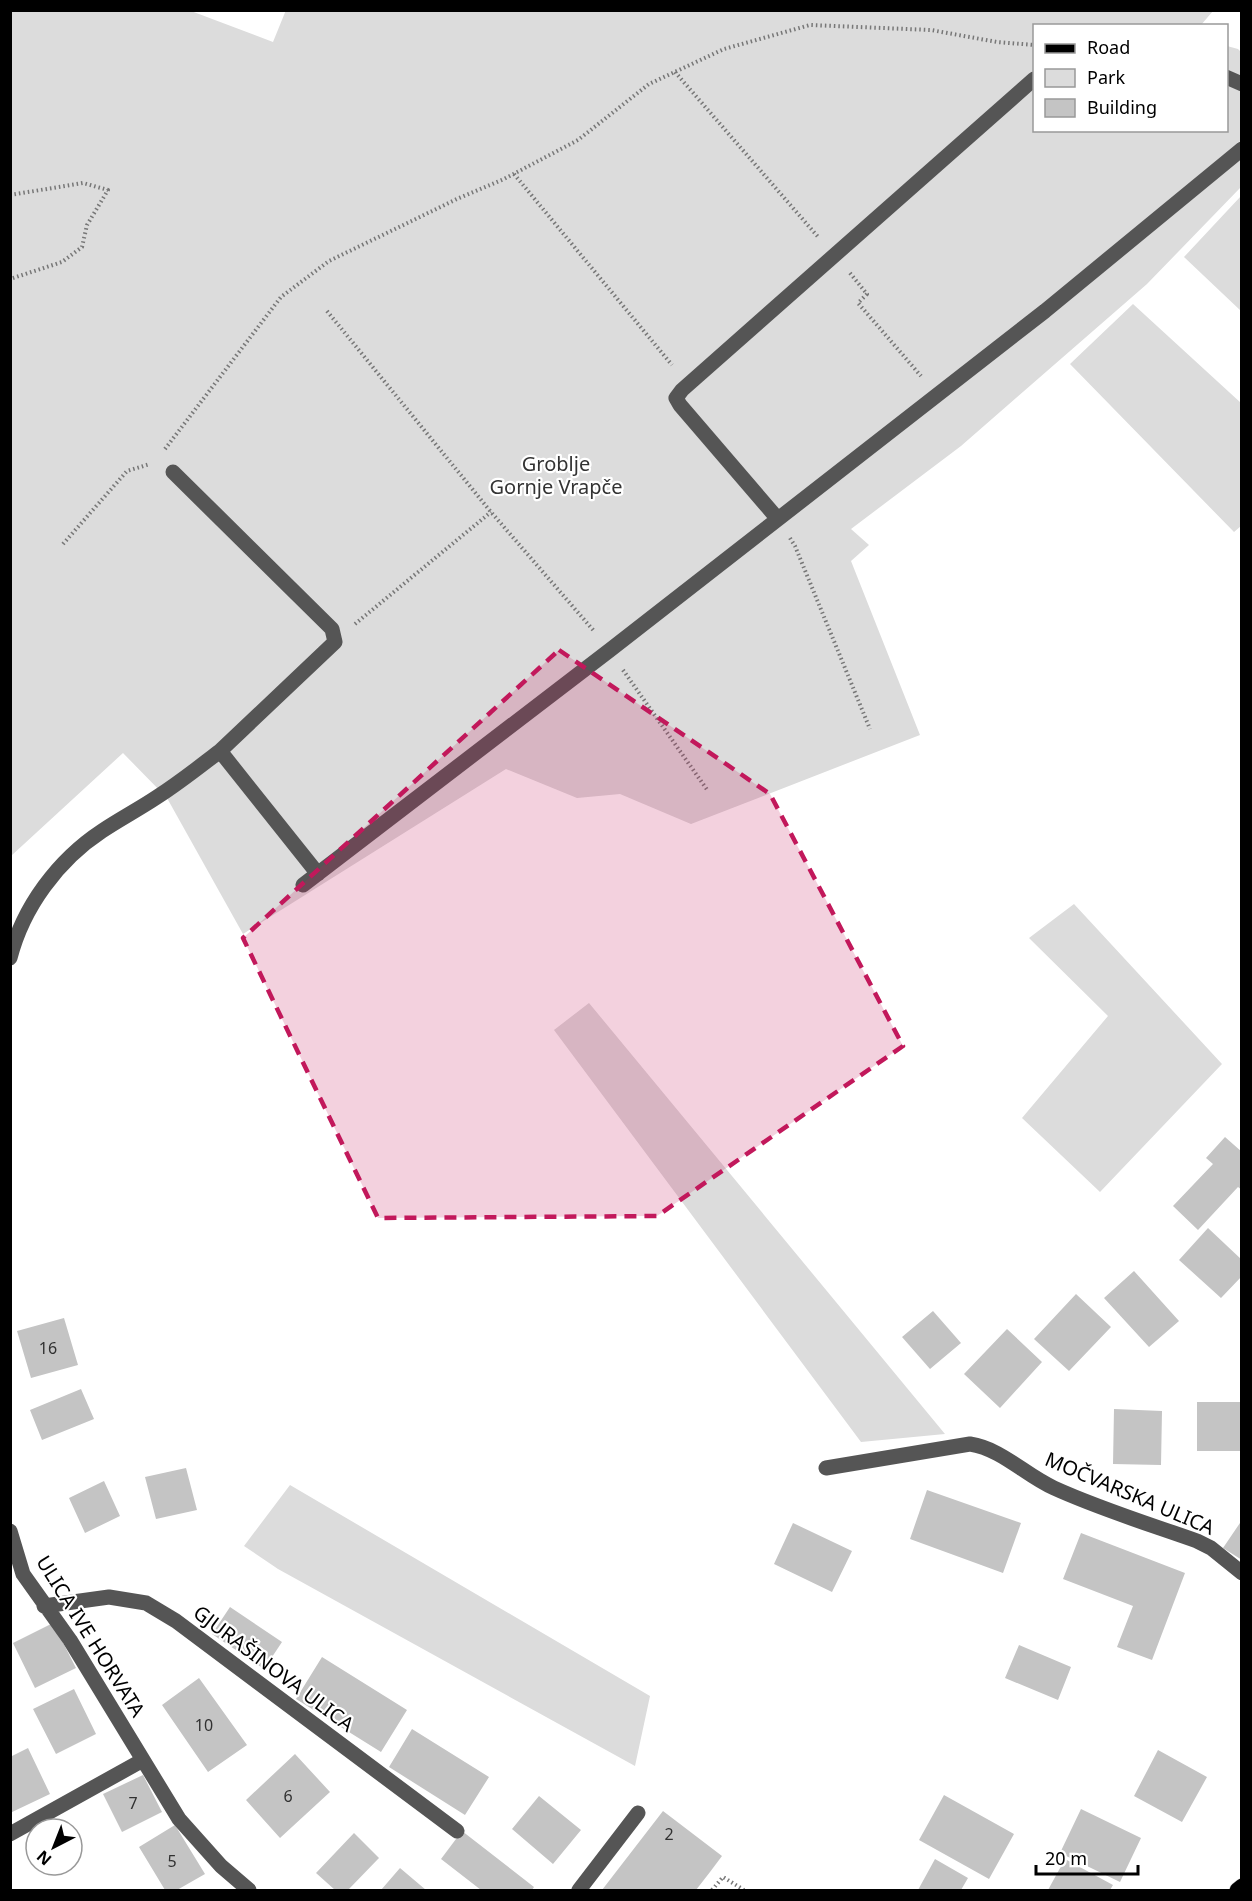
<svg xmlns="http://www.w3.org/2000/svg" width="1252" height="1901" font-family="'Noto Sans',sans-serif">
	<rect width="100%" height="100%" fill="#fff"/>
	<path fill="#dcdcdc" d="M286,10L1213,11L1201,25L1034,26V130H1226L1227,46L1238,49L1241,52V187L1147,284L961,446L851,529L869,545L851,561L920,735L691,824L620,794L577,798L506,769L243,934L167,798L123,753L11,856V11H191L273,42Z
		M1241,196V311L1184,257Z
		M1133,304L1241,403V526L1234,532L1070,364Z
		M1074,904L1222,1064L1100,1192L1022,1118L1108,1016L1029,938Z
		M589,1003L945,1434L861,1442L554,1030Z
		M290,1485L650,1696L635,1766L278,1569L244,1546Z"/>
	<path fill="#c4c4c4" d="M1225,1137L1242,1152V1190L1238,1187L1198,1230L1173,1206L1213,1164L1206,1158Z
		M1208,1228L1242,1260V1276L1221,1298L1179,1260Z
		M1134,1271L1179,1321L1149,1347L1104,1298Z
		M1076,1294L1111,1327L1069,1371L1034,1339Z
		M933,1311L961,1343L930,1369L902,1337Z
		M64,1318L78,1365L31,1378L17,1331Z
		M1007,1329L1042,1362L1000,1408L964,1374Z
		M81,1389L94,1419L42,1440L30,1410Z
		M1197,1402H1242V1451H1197Z
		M1114,1409L1162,1411L1161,1465L1113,1464Z
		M186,1468L197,1510L156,1519L145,1477Z
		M104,1481L120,1516L85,1533L69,1498Z
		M927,1490L1021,1523L1003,1573L910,1539Z
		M1242,1520V1560L1223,1548Z
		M793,1523L852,1551L832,1592L774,1564Z
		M1081,1533L1185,1573L1152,1660L1117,1647L1133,1606L1063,1579Z
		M230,1607L282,1642L264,1669L212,1634Z
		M53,1623L76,1668L35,1688L13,1643Z
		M1019,1645L1071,1667L1058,1700L1005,1678Z
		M322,1657L407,1710L381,1752L296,1699Z
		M199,1678L247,1745L208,1772L162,1705Z
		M74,1689L96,1734L56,1754L33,1709Z
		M412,1729L489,1777L465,1815L389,1767Z
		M28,1748L50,1794L10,1813V1757Z
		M1158,1750L1207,1777L1182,1822L1134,1796Z
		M295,1754L330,1792L280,1838L246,1800Z
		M143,1775L162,1812L122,1832L103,1794Z
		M944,1795L1014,1834L989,1879L919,1840Z
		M539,1796L581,1830L553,1864L512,1829Z
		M1081,1809L1141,1838L1120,1882L1060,1853Z
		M663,1811L722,1856L710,1872L696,1890H602Z
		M175,1825L205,1874L177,1890H165L139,1847Z
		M462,1831L534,1887L532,1890H481L441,1859Z
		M354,1833L379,1858L348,1890H335L316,1873Z
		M935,1859L968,1878L961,1890H918Z
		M1065,1859L1113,1885L1110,1890H1048Z
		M400,1868L426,1890H381Z"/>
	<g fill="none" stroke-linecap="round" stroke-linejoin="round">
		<defs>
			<path id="major" d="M1237,1890L1242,1886"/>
		</defs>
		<use href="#major" stroke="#dbdbdb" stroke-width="16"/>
		<path stroke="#777" stroke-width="4" stroke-dasharray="1.5 3" stroke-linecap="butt" d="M675,72L819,238
			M514,174L672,365
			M10,195L83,183L108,190L87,225L82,247L62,262L10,279
			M850,273L867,294L858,303L921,376
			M327,311L491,512L594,631
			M165,449L281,297L329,261L459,198L504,179L578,140L649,84L724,49L810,25L931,30L997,42L1034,45
			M790,538L795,546L870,729
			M63,544L127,471L150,464
			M355,624L491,512
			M623,670L708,791
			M712,1890L723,1877L744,1890"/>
		<path stroke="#555" stroke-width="15" d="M1226,77L1242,84
			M173,472L332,629L335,642L220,751
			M777,518L680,405L676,398L682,390L1034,79
			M303,885L610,650L1045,311L1242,149
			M10,958C23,907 58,860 102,831C120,819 139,809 157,797C179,783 199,767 220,751L318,874
			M826,1468L970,1444C1002,1449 1025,1475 1054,1488C1100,1509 1149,1524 1197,1541L1211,1548L1242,1573
			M10,1531L23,1574L70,1640L179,1819L221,1866L249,1890
			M44,1606L109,1597L146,1603L176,1621L457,1831
			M10,1834L143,1760
			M579,1890L638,1813"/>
		<use href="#major" stroke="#000" stroke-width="15"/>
	</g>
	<path fill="#c2185b" fill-opacity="0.2" stroke="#c2185b" stroke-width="4.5" stroke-dasharray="12 8" stroke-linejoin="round" d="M559,650L770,794L903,1046L657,1216L378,1218L243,938Z"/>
	<g text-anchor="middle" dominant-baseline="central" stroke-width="4.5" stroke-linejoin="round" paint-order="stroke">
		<g font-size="16" fill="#313131">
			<text x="48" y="1348">16</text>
			<text x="204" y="1725">10</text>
			<text x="288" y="1796">6</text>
			<text x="133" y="1803">7</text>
			<text x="669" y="1834">2</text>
			<text x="172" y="1861">5</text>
		</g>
		<g font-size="20" fill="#333" stroke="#fff">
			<text x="556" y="463">Groblje<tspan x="556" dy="23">Gornje Vrapče</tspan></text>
		</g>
		<g font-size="20" fill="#000" stroke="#fff">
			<text transform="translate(1130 1493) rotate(23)">MOČVARSKA ULICA</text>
			<text transform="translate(91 1636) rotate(58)">ULICA IVE HORVATA</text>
			<text transform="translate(274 1668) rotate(37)">GJURAŠINOVA ULICA</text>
		</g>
	</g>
	<rect width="1252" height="1901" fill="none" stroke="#000000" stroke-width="24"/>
	<rect x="1033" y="24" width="195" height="108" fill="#ffffff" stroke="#999999" stroke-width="1.5"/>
	<rect x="1045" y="44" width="30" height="9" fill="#000000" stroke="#999999" stroke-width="1.5"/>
	<text x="1087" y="54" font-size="18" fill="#000000">Road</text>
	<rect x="1045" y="69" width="30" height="18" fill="#dcdcdc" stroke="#999999" stroke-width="1.5"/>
	<text x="1087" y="84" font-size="18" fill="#000000">Park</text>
	<rect x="1045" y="99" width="30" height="18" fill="#c4c4c4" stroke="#999999" stroke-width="1.5"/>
	<text x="1087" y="114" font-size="18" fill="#000000">Building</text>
	<g transform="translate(54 1847) rotate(222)"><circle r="28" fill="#ffffff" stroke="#999999" stroke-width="1.5"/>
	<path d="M0-4.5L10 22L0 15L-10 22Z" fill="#000000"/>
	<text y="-9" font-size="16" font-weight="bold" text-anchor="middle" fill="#000000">N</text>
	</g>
	<path d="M1036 1865v9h102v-9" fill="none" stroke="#000000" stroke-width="3"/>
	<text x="1045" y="1865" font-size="18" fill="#000000" stroke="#ffffff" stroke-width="4.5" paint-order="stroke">20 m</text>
</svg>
